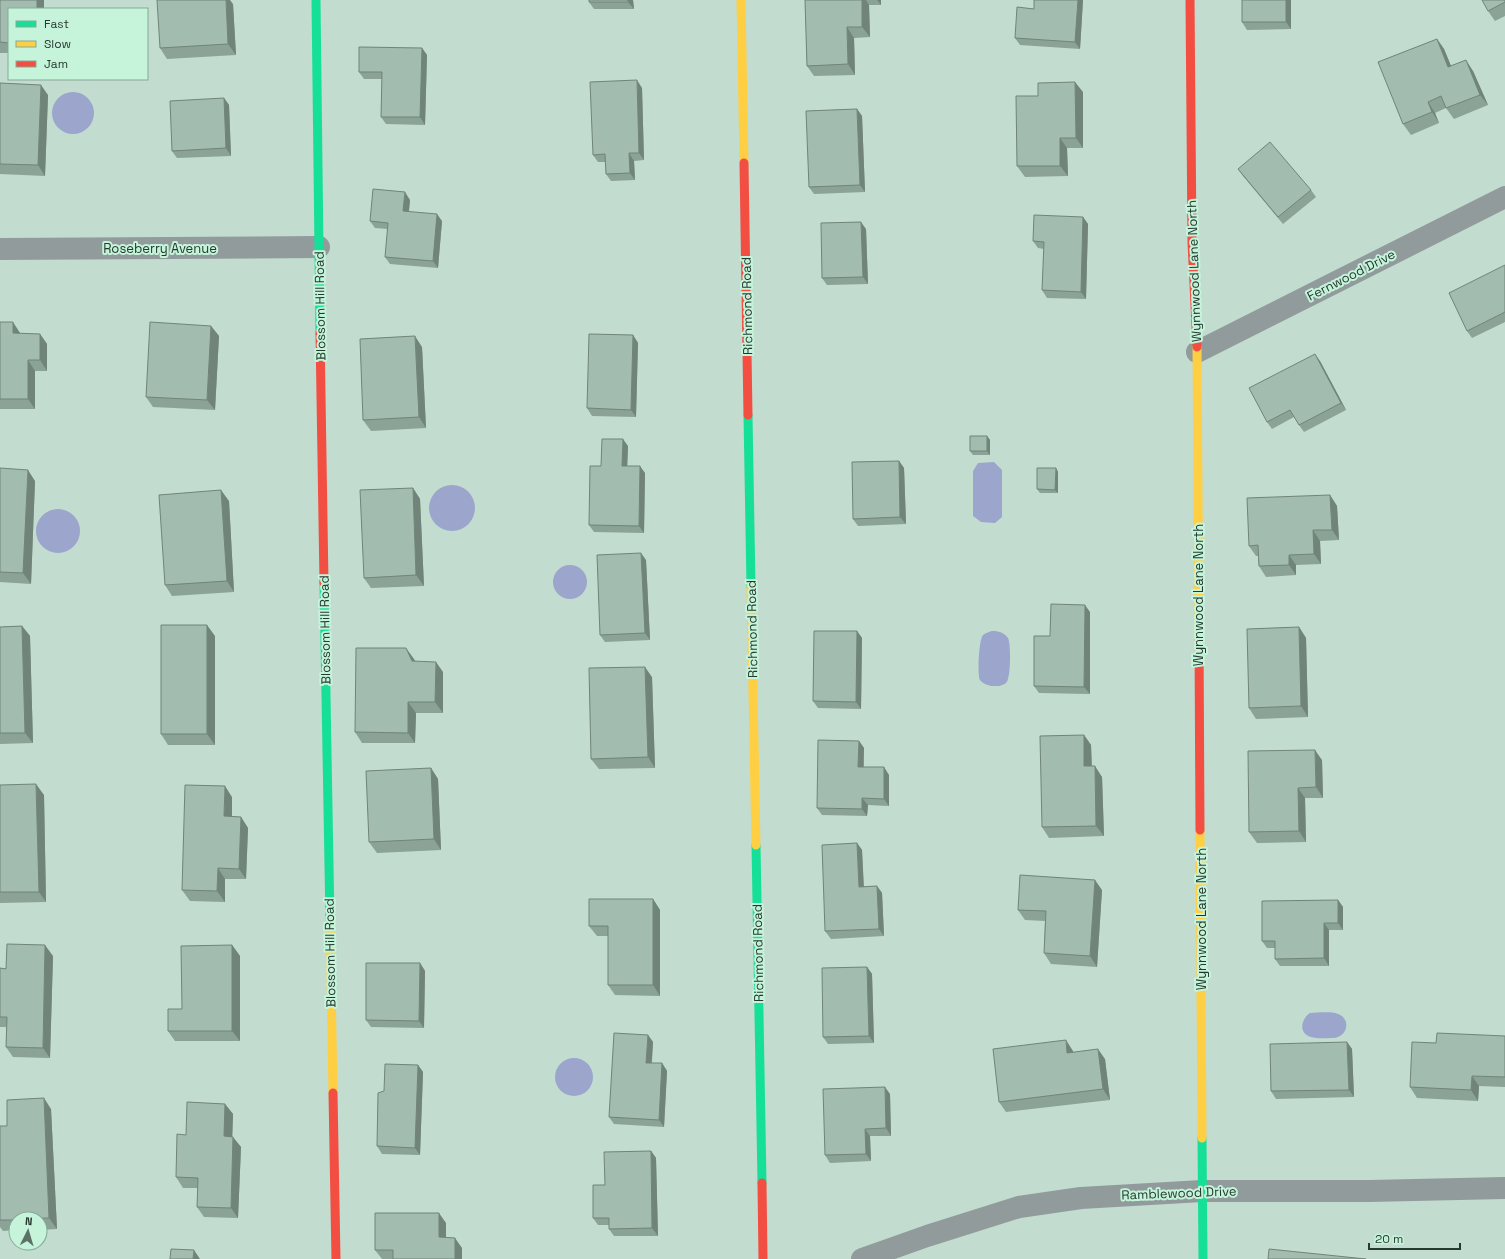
<svg xmlns="http://www.w3.org/2000/svg" width="1505" height="1259" font-family="'Space Grotesk',sans-serif">
	<rect width="100%" height="100%" fill="#c2dccf"/>
	<path fill="#9ca5cc" d="M52 113a21 21 0 1 1 42 0a21 21 0 1 1-42 0Z
		M994,462L1002,470V517L995,523L981,522L973,516V471L978,463Z
		M429 508a23 23 0 1 1 46 0a23 23 0 1 1-46 0Z
		M36 531a22 22 0 1 1 44 0a22 22 0 1 1-44 0Z
		M553 582a17 17 0 1 1 34 0a17 17 0 1 1-34 0Z
		M992,631C998,631 1004,632 1008,638C1011,643 1011,679 1006,683C1001,687 996,686 991,686C987,685 982,683 980,680C977,675 979,639 983,635C985,633 989,632 992,631Z
		M1310,1013C1318,1013 1330,1011 1338,1014C1352,1019 1347,1038 1333,1038C1326,1038 1317,1039 1311,1037C1298,1033 1301,1019 1310,1013Z
		M555 1077a19 19 0 1 1 38 0a19 19 0 1 1-38 0Z"/>
	<g fill="none" stroke-linecap="round" stroke-linejoin="round">
		<path stroke="#919b9c" stroke-width="22" d="M0,249L319,247
			M1197,352L1505,197
			M862,1259L927,1236L1019,1207L1081,1198L1202,1191H1369L1505,1188"/>
		<path stroke="#16e098" stroke-width="9" d="M316,0L320,333
			M748,415L751,587
			M324,583L330,922
			M756,845L762,1183
			M1202,1138L1203,1259"/>
		<path stroke="#ffcf43" stroke-width="9" d="M741,0L744,163
			M1197,347L1199,640
			M751,587L756,845
			M1200,830L1202,1138
			M330,922L333,1093"/>
		<path stroke="#f24e42" stroke-width="9" d="M1190,0L1192,242L1197,347
			M744,163L748,415
			M320,333L324,583
			M1199,640L1200,830
			M333,1093L336,1259
			M762,1183L763,1259"/>
	</g>
	<path fill="#8ba296" d="M0,0H44V9H9V53H0Z
		M633,0L634,9H594L589,2Z
		M805,0H881V5H869L870,37L854,38L855,75L814,76L807,66Z
		M1034,0H1083L1080,49L1020,45L1015,38L1034,9Z
		M1291,0V29L1247,30L1242,22Z
		M1505,0V16L1495,21L1488,11Z
		M233,4L236,55L167,59L160,48Z
		M1437,39L1444,49L1451,66L1473,71L1488,105L1454,119L1446,108L1435,113L1439,123L1411,135L1403,124Z
		M422,48L427,55L425,125L386,124L381,117L382,79H364L359,72Z
		M0,83L48,95L45,176L0,174Z
		M642,88L644,160L634,161L635,180L611,181L606,174L605,162H598L593,155Z
		M1083,92V148H1067L1068,176L1025,177L1017,166L1038,96Z
		M224,98L229,105L231,156L177,158L172,151Z
		M857,109L862,116L865,192L814,194L809,187Z
		M1238,169L1311,190L1316,197L1283,224L1243,176Z
		M410,200L409,212L442,221L438,268L390,264L385,257L388,229L375,228L370,221Z
		M1083,217L1088,224L1086,299L1047,298L1042,290L1044,249L1038,248L1033,241Z
		M866,229L868,284L827,285L822,278Z
		M1505,265V322L1472,338L1467,331Z
		M0,322L20,333V334H40L47,344V371H35V409H0Z
		M211,326L219,336L215,410L153,407L146,397Z
		M633,335L638,343L636,417L592,416L587,408Z
		M422,347L426,428L371,431L363,420Z
		M1320,361L1346,410L1304,432L1299,425L1294,417L1272,429L1267,422Z
		M987,436L990,440V455H973L970,451Z
		M628,446L627,466L645,473L644,533L594,532L589,525L601,466Z
		M899,461L904,468L906,524L858,526L853,519Z
		M0,468L35,481L31,584L0,582Z
		M1056,468L1058,472V493H1040L1037,489Z
		M413,488L420,499L424,586L371,588L364,578Z
		M1330,495L1337,506L1339,540L1320,541L1321,564L1296,565V575L1266,577L1259,566L1258,556H1256L1249,546Z
		M229,501L234,592L172,596L165,585Z
		M646,560L650,640L605,642L600,635Z
		M1090,612V694L1039,693L1034,686Z
		M22,626L30,636L33,743L0,744V627Z
		M1299,627L1306,638L1308,717L1256,719L1249,708Z
		M857,631L862,638L861,709L818,708L813,701Z
		M215,636V745H168L161,734Z
		M414,659L415,661L443,672V713H416L415,743H362L355,732Z
		M652,677L655,768L599,769L591,759Z
		M1084,735L1091,745L1092,766L1102,777L1104,836L1049,838L1042,827Z
		M859,741L864,748V767L889,775V806L868,805L867,816L822,815L817,808Z
		M1322,760L1323,798H1305L1306,842L1257,843L1249,832Z
		M431,768L438,779L441,850L377,853L369,842Z
		M44,795L46,902L0,903V808Z
		M232,797V816L241,817L248,828L246,879H225V902L190,901L182,890Z
		M857,843L862,850L864,887L877,886L882,893L884,936L831,939L825,931Z
		M1102,890L1097,967L1051,964L1044,953L1045,921L1025,920L1018,910Z
		M653,899L660,910V996L615,995L608,985V936H597L589,926Z
		M1338,900L1343,907V930H1329V966H1280L1275,959V948H1267L1262,941Z
		M232,945L240,956V1041H175L168,1031L182,1009Z
		M53,956L50,1058L13,1057L6,1047V1027H0V968L6,969Z
		M420,963L425,971L424,1028L371,1027L366,1020Z
		M867,967L872,974L874,1043L828,1044L823,1037Z
		M648,1035L653,1042L652,1063H662L667,1071L664,1127L614,1124L609,1117Z
		M1505,1036V1087L1479,1086L1478,1101L1417,1098L1410,1087L1436,1043Z
		M1347,1042L1352,1049L1354,1097L1276,1099L1271,1091Z
		M1073,1051V1052L1105,1059L1110,1100L1006,1112L999,1102Z
		M418,1065L423,1072L420,1155L382,1154L377,1146L384,1091Z
		M890,1094L891,1136H870L871,1161L830,1163L825,1155Z
		M225,1104L233,1114L232,1137L241,1147L238,1218L204,1217L197,1207L198,1188H183L176,1177L186,1135Z
		M51,1109L57,1229L40,1230V1219H16V1230L3,1231L0,1227V1126H7Z
		M651,1151L656,1158L658,1236H614L609,1229V1225H598L593,1218L605,1185Z
		M446,1223V1238L462,1248V1259H382L375,1250Z"/>
	<path fill="#71847a" d="M37,0H44V9H37Z
		M226,0H230L233,4L236,55L228,44Z
		M628,0H633L634,9L628,2Z
		M862,0H866L869,5L870,37L862,27Z
		M877,0H881V5Z
		M1078,0H1083L1080,49L1075,42Z
		M1286,0H1291V29L1286,22Z
		M847,27L854,38L855,75L848,64Z
		M1437,39L1444,49L1456,78L1448,67Z
		M422,48L427,55L425,125L420,117Z
		M1466,60L1473,71L1488,105L1480,95Z
		M637,80L642,88L644,160L639,153Z
		M1075,82L1083,92V148L1076,138Z
		M41,85L48,95L45,176L38,165Z
		M224,98L229,105L231,156L226,148Z
		M1428,102L1435,113L1439,123L1432,112Z
		M857,109L862,116L865,192L860,185Z
		M1060,138L1067,148L1068,176L1060,166Z
		M629,153L634,161L635,180L630,173Z
		M405,192L410,200L408,218L403,211Z
		M437,214L442,221L438,268L433,261Z
		M1083,217L1088,224L1086,299L1081,292Z
		M861,222L866,229L868,284L863,277Z
		M13,322L20,333V344L13,333Z
		M211,326L219,336L215,410L207,400Z
		M40,334L47,344V371L40,360Z
		M633,335L638,343L636,417L631,410Z
		M415,336L422,347L426,428L419,417Z
		M1315,354L1320,361L1346,410L1341,403Z
		M28,360L35,371V409L28,399Z
		M987,436L990,440V455L987,451Z
		M623,439L628,446L627,473L622,466Z
		M899,461L904,468L906,524L900,517Z
		M640,466L645,473L644,533L639,526Z
		M1056,468L1058,472V493L1055,490Z
		M28,470L35,481L31,584L23,573Z
		M413,488L420,499L424,586L416,575Z
		M221,490L229,501L234,592L227,581Z
		M1330,495L1337,506L1339,540L1332,530Z
		M1313,530L1320,541L1321,564L1314,554Z
		M641,553L646,560L650,640L645,633Z
		M1289,555L1296,565V575L1289,565Z
		M1085,605L1090,612V694L1084,687Z
		M207,625L215,636V745L207,734Z
		M22,626L30,636L33,743L25,733Z
		M1299,627L1306,638L1308,717L1301,706Z
		M857,631L862,638L861,709L856,702Z
		M406,648L414,659L419,672L412,661Z
		M436,662L443,672V713L435,702Z
		M645,667L652,677L655,768L648,757Z
		M408,702L416,713L415,743L408,733Z
		M1084,735L1091,745L1092,777L1084,766Z
		M859,741L864,748L863,774L858,767Z
		M1315,750L1322,760L1323,798L1316,787Z
		M1095,766L1102,777L1104,836L1096,826Z
		M884,767L889,775V806L884,799Z
		M431,768L438,779L441,850L434,839Z
		M36,784L44,795L46,902L39,892Z
		M225,786L232,797V827L224,816Z
		M1298,788L1305,798L1306,842L1299,831Z
		M862,798L868,805L867,816L862,809Z
		M241,817L248,828L246,879L239,869Z
		M857,843L862,850L864,894L859,887Z
		M218,868L225,879V902L217,891Z
		M1095,880L1102,890L1097,967L1090,956Z
		M877,886L882,893L884,936L879,929Z
		M653,899L660,910V996L653,985Z
		M1338,900L1343,907V930L1338,923Z
		M1324,923L1329,930V966L1324,958Z
		M45,945L53,956L50,1058L43,1048Z
		M232,945L240,956V1041L232,1031Z
		M420,963L425,971L424,1028L419,1021Z
		M867,967L872,974L874,1043L869,1036Z
		M648,1035L653,1042L651,1070L646,1063Z
		M1066,1040L1073,1051L1075,1063L1067,1053Z
		M1347,1042L1352,1049L1354,1097L1349,1090Z
		M1098,1049L1105,1059L1110,1100L1103,1089Z
		M662,1063L667,1071L664,1127L659,1120Z
		M418,1065L423,1072L420,1155L415,1148Z
		M1472,1076L1479,1086L1478,1101L1471,1090Z
		M885,1087L890,1094L891,1136L886,1128Z
		M44,1098L51,1109L57,1229L49,1218Z
		M225,1104L233,1114L232,1147L224,1136Z
		M865,1129L870,1136L871,1161L866,1154Z
		M233,1137L241,1147L238,1218L231,1208Z
		M651,1151L656,1158L658,1236L652,1228Z
		M439,1213L446,1223V1248L439,1237Z
		M455,1238L462,1248V1259H455Z
		M194,1250L200,1259H193Z"/>
	<path fill="#a2bcaf" stroke="#71847a" d="M0,0H37V9H9V43L0,42Z
		M157,0H226L228,44L160,48Z
		M589,0H628V2H589Z
		M805,0H862V27H847L848,64L807,66Z
		M1034,0H1078L1075,42L1015,38L1017,7L1034,9Z
		M1242,0H1286V22H1242Z
		M1482,0H1505V2L1488,11Z
		M1437,39L1448,67L1466,60L1480,95L1446,108L1441,96L1428,102L1432,112L1403,124L1378,62Z
		M359,47L422,48L420,117H381L382,72H359Z
		M637,80L639,153H629L630,173L606,174L605,154L593,155L590,82Z
		M1075,82L1076,138H1060V166H1017L1016,96H1038V83Z
		M0,83L41,85L38,165L0,164Z
		M224,98L226,148L172,151L170,101Z
		M857,109L860,185L809,187L806,111Z
		M1270,142L1311,190L1278,217L1238,169Z
		M373,189L405,192L403,211L437,214L433,261L385,257L388,223L370,221Z
		M1034,215L1083,217L1081,292L1042,290L1044,242L1033,241Z
		M861,222L863,277L822,278L821,223Z
		M1505,265V312L1467,331L1449,293Z
		M0,322H13V333L40,334V360H28V399H0Z
		M150,322L211,326L207,400L146,397Z
		M589,334L633,335L631,410L587,408Z
		M415,336L419,417L363,420L360,339Z
		M1315,354L1341,403L1299,425L1290,410L1267,422L1249,388Z
		M970,436H987V451H970Z
		M602,439H623L622,466H640L639,526L589,525L590,466H601Z
		M899,461L900,517L853,519L852,462Z
		M0,468L28,470L23,573L0,572Z
		M1037,468H1056L1055,490L1037,489Z
		M413,488L416,575L364,578L360,490Z
		M221,490L227,581L165,585L159,495Z
		M1330,495L1332,530H1313L1314,554L1289,555V565L1259,566L1258,545L1249,546L1247,498Z
		M641,553L645,633L600,635L597,555Z
		M1051,604L1085,605L1084,687L1034,686V636H1050Z
		M161,625H207V734H161Z
		M22,626L25,733H0V627Z
		M1299,627L1301,706L1249,708L1247,629Z
		M814,631H857L856,702L813,701Z
		M356,648H406L412,661L436,662L435,702H408V733L355,732Z
		M645,667L648,757L591,759L589,668Z
		M1084,735V766H1095L1096,826L1042,827L1040,736Z
		M818,740L859,741L858,767H884V799L862,798V809L817,808Z
		M1315,750L1316,787L1298,788L1299,831L1249,832L1248,751Z
		M431,768L434,839L369,842L366,771Z
		M36,784L39,892H0V785Z
		M185,785L225,786L224,816L241,817L239,869L218,868L217,891L182,890Z
		M857,843L859,887L877,886L879,929L825,931L822,845Z
		M1020,875L1095,880L1090,956L1044,953L1046,911L1018,910Z
		M589,899H653V985H608V926H589Z
		M1338,900V923H1324V958L1275,959V941H1262V901Z
		M7,944L45,945L43,1048L6,1047L7,1017H0V968L6,969Z
		M232,945V1031H168V1009H182L181,946Z
		M366,963H420L419,1021L366,1020Z
		M867,967L869,1036L823,1037L822,968Z
		M614,1033L648,1035L646,1063H662L659,1120L609,1117Z
		M1437,1033L1505,1036V1077L1472,1076L1471,1090L1410,1087L1412,1042L1436,1043Z
		M1066,1040L1067,1053L1098,1049L1103,1089L999,1102L993,1049Z
		M1347,1042L1349,1090L1271,1091L1270,1044Z
		M385,1064L418,1065L415,1148L377,1146L378,1093L384,1091Z
		M885,1087L886,1128L865,1129L866,1154L825,1155L823,1089Z
		M44,1098L49,1218L16,1219V1220H0V1126H7V1100Z
		M187,1102L225,1104L224,1136L233,1137L231,1208L197,1207L198,1178L176,1177L177,1134L186,1135Z
		M651,1151L652,1228L609,1229V1218H593V1185H605L604,1152Z
		M375,1213H439V1237L455,1238V1259H393V1250H375Z
		M171,1249L194,1250L193,1259H170Z
		M1269,1249L1366,1259H1268Z"/>
	<g text-anchor="middle" dominant-baseline="central" stroke-width="4" stroke-linejoin="round" paint-order="stroke">
		<g font-size="13" fill="#26392f" stroke="#c5f4db">
			<text x="160" y="248">Roseberry Avenue</text>
			<text transform="translate(1194 271) rotate(-92)">Wynnwood Lane North</text>
			<text transform="translate(1351 275) rotate(-27)">Fernwood Drive</text>
			<text transform="translate(320 306) rotate(-91)">Blossom Hill Road</text>
			<text transform="translate(747 306) rotate(-91)">Richmond Road</text>
			<text transform="translate(1198 595) rotate(-90)">Wynnwood Lane North</text>
			<text transform="translate(752 629) rotate(-91)">Richmond Road</text>
			<text transform="translate(325 630) rotate(-91)">Blossom Hill Road</text>
			<text transform="translate(1201 919) rotate(-90)">Wynnwood Lane North</text>
			<text transform="translate(330 953) rotate(-91)">Blossom Hill Road</text>
			<text transform="translate(758 953) rotate(-91)">Richmond Road</text>
			<text transform="translate(1179 1193) rotate(-2)">Ramblewood Drive</text>
		</g>
	</g>
	<rect x="8" y="8" width="140" height="72" fill="#c5f4db" stroke="#85a996"/>
	<rect x="16" y="21" width="20" height="6" fill="#16e098" stroke="#85a996"/>
	<text x="44" y="28" font-size="12" fill="#26392f">Fast</text>
	<rect x="16" y="41" width="20" height="6" fill="#ffcf43" stroke="#85a996"/>
	<text x="44" y="48" font-size="12" fill="#26392f">Slow</text>
	<rect x="16" y="61" width="20" height="6" fill="#f24e42" stroke="#85a996"/>
	<text x="44" y="68" font-size="12" fill="#26392f">Jam</text>
	<g transform="translate(28 1231) rotate(5)"><circle r="19" fill="#c5f4db" stroke="#85a996"/>
	<path d="M0-3L7 15L0 10L-7 15Z" fill="#5d7267"/>
	<text y="-6" font-size="11" font-weight="bold" text-anchor="middle" fill="#26392f">N</text>
	</g>
	<path d="M1369 1243v6h91v-6" fill="none" stroke="#26392f" stroke-width="2"/>
	<text x="1375" y="1243" font-size="12" fill="#26392f" stroke="#c5f4db" stroke-width="3" paint-order="stroke">20 m</text>
</svg>
